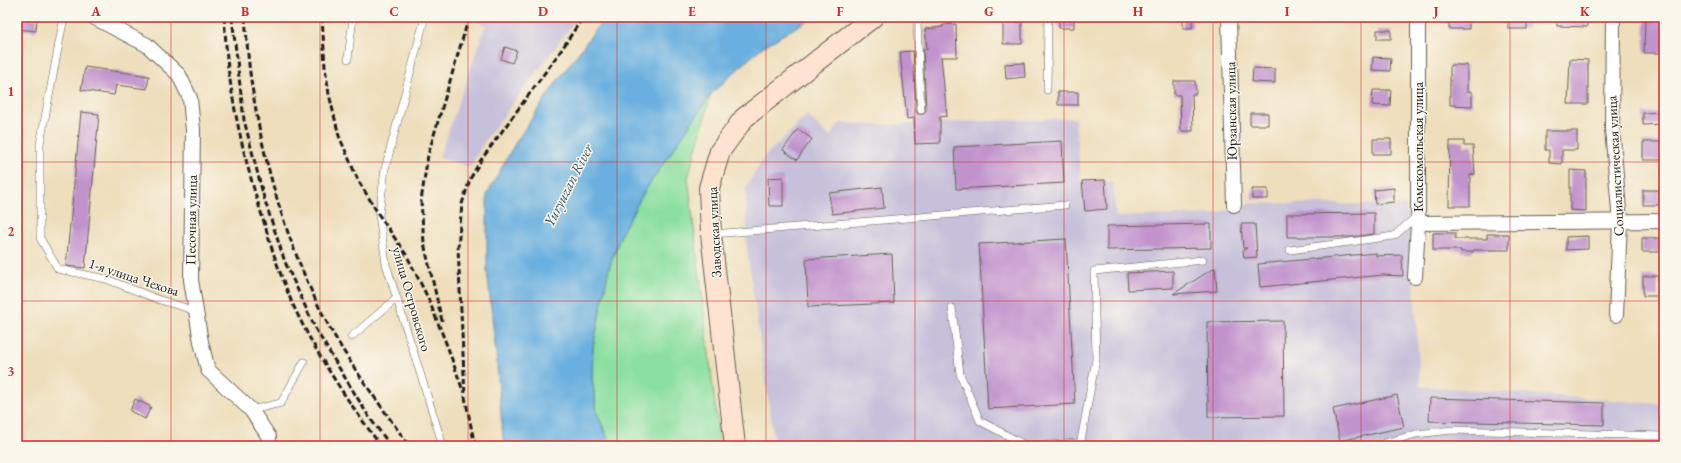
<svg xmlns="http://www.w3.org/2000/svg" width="1681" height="463" font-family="'EB Garamond',serif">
	<rect width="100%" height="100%" fill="#fbf7ec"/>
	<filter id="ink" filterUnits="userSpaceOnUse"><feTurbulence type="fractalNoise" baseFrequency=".025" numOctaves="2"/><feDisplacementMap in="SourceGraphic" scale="8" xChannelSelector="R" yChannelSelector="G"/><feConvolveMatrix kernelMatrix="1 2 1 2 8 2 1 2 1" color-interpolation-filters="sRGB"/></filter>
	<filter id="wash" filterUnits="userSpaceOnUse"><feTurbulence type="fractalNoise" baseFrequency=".012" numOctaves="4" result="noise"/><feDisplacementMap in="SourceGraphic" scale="16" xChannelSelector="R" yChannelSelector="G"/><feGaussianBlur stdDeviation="0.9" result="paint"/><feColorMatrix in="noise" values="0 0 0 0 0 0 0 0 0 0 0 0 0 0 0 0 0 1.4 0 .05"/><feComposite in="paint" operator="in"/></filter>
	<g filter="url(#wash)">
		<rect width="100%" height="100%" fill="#eedebc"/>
		<path fill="#c6c0da" d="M478,17H578L486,139L470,167L439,158L486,25L477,21Z
			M807,115L830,137L840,123L873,125L1075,118L1081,184L1113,183L1116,217L1214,214L1250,203L1406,205L1414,245V281L1420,386L1664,404V446H775L747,249L746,187L765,156Z"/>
		<path fill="#8bdfa0" stroke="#547e5e" d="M711,94L688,178L720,446H611L597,413L592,378L593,347L609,268L622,232L644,192Z"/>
		<path fill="#69afdf" stroke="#42667e" d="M605,17H813L761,48L711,94L644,192L622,232L609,268L593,347L592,378L597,413L611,446H508L503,438L496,354L487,270V194L516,142L553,87Z"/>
		<g id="blocks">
			<path fill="#c193cd" d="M19,17L37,19L36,31L17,29Z
				M1059,17H1074V28H1059Z
				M1183,17H1192V28H1183Z
				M1449,17H1469V29H1449Z
				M1508,17H1527V29H1508Z
				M1557,17H1587V27L1557,26Z
				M1645,18H1664V53H1644Z
				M1003,22H1022V44H1003Z
				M956,24L957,57H941L947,116L940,117V143L915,144L914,118L907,119L900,52L913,51L916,111L918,114H923L926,110L923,50L927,49L925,29L943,27V25Z
				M1377,30H1391V39H1377Z
				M505,47L517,51L512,63L501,59Z
				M1373,57L1391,58L1390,71L1372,70Z
				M1570,59L1588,60V104H1568Z
				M1024,63L1025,77L1006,79L1005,64Z
				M1450,65H1467V92H1472V106L1450,105Z
				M85,67L149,76L147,89L116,85L114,95L81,90Z
				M1253,68L1275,69V83L1252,82Z
				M1174,81H1195L1196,94H1192L1193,131H1181L1180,95H1174Z
				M1373,90H1391L1390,106L1372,105Z
				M1058,92H1078V105H1058Z
				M81,112L99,114L85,268L66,266Z
				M1664,112V124L1643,125V113Z
				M1250,113H1268V125H1250Z
				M798,129L812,139L797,160L783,150Z
				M1545,131H1577V150H1562V164L1549,163V150H1545Z
				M1373,139H1391V154H1373Z
				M1062,141L1064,183L956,189L954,147Z
				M1450,141H1464V146H1473L1475,174L1470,175V206H1449Z
				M1643,142H1664V160H1643Z
				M1570,170L1586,171V211L1570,210Z
				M783,177V206H769L768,178Z
				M1105,180L1107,209L1085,211L1082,181Z
				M882,187L884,208L832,214L829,193Z
				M1394,188V202L1375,204L1374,190Z
				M1252,189H1268V199H1252Z
				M1643,190H1659V205H1643Z
				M1374,213V234L1351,237H1287V214Z
				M1211,224V248L1107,250V226Z
				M1241,224H1255L1257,257L1244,258L1243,250L1247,248H1243Z
				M1433,233H1455V239H1487V234H1509V250H1473V252H1461V250H1433Z
				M1588,236V249L1566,250V237Z
				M1642,238H1661V252H1642Z
				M1066,239L1075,404L988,409L979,244Z
				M1376,253V256L1402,255L1403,276L1383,275L1260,287L1258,264Z
				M892,254L894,303L808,307L806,259Z
				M1215,268L1217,291L1173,294L1211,270Z
				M1173,271V288L1128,290L1127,273Z
				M1643,276H1658V296H1643Z
				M1283,321L1284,416L1208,417L1207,322Z
				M1397,395L1404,427L1340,441L1333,409Z
				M1430,398L1604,403V425L1429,421Z
				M135,399L151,407L145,419L130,411Z"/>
		</g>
	</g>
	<g filter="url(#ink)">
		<use href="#blocks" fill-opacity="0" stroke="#666054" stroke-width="1"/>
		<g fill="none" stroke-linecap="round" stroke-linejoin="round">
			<defs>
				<path id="lane" d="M64,17L40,144V238L58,269L106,279L160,300L196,311
					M425,17L385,169L379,215L386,264L443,446
					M348,59L353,17
					M1047,90L1048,17
					M921,110L917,23L924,17
					M713,234L1065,205
					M1290,250L1394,236L1418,215
					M952,308L960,374L980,421L1027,446L1081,443
					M351,337L397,298
					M251,410L281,403L304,362
					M1080,446L1096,359L1094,271L1203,260
					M1374,446L1416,434L1452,430L1664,436"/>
				<path id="street" d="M93,17L147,45L179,75L190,98L193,130L191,280L201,342L208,370L251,410L269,437L268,446
					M1229,17L1234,205
					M1613,17L1612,128L1620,222L1616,315
					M1418,223L1664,221
					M1415,277L1418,223V17"/>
				<path id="secondary" d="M735,446L711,234L709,188L720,151L744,118L873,17"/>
			</defs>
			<use href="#lane" stroke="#666054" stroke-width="8"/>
			<use href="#street" stroke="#666054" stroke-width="16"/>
			<use href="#secondary" stroke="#666054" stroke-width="22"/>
			<use href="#lane" stroke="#fff" stroke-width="7"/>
			<use href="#street" stroke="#fff" stroke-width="14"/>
			<use href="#secondary" stroke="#fee3d1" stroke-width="20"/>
			<path stroke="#1c1c1c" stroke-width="3" stroke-dasharray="6 3" stroke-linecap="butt" d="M224,17C226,38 226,60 230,80C237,129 249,175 264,222C272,251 282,280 294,307C317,356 349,403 381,446
				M232,17L244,120L264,198L285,262L316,330L369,417L391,446
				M245,17C247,40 248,63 252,86C263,162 286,240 320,309C344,358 378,401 409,446
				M322,17L325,67L329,94L339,136L358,180L379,215L407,256L428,298L448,348L462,388
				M442,321L424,243L421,201L428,155L469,17
				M475,446L465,397L458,247L462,204L470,179L481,160L560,52L583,17"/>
		</g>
	</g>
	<path fill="none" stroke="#d62828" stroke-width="1" stroke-opacity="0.55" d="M171,17V446M320,17V446M468,17V446M617,17V446M766,17V446M915,17V446M1064,17V446M1213,17V446M1361,17V446M1510,17V446M17,162H1664M17,301H1664"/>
	<g text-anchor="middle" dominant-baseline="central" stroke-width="3" stroke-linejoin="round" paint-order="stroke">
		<g font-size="14" fill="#1c1c1c" stroke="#fbf7ec">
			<text transform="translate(1231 111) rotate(-91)">Юрзанская улица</text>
			<text transform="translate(1418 147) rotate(-90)">Комскомольская улица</text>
			<text transform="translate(1615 166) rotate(-93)">Социалистическая улица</text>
			<text transform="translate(191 220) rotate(-89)">Песочная улица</text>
			<text transform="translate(714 232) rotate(-93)">Заводская улица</text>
			<text transform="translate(134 277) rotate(18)">1-я улица Чехова</text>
			<text transform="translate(412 299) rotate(74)">улица Островского</text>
		</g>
		<g font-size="15" font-style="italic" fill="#3b576a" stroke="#fbf7ec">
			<text transform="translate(568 185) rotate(-63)">Yuryuzan River</text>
		</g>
	</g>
	<rect width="1681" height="463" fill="none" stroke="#fbf7ec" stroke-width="44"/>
	<rect x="22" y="22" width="1637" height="419" fill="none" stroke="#d62828" stroke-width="1.5"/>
	<g font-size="13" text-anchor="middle" font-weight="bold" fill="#d62828">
		<text x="96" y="16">A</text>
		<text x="245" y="16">B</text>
		<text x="394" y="16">C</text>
		<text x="543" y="16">D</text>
		<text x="692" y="16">E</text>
		<text x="840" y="16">F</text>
		<text x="989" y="16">G</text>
		<text x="1138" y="16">H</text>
		<text x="1287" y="16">I</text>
		<text x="1436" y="16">J</text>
		<text x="1585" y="16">K</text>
		<text x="11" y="96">1</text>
		<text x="11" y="236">2</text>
		<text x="11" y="376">3</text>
	</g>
</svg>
